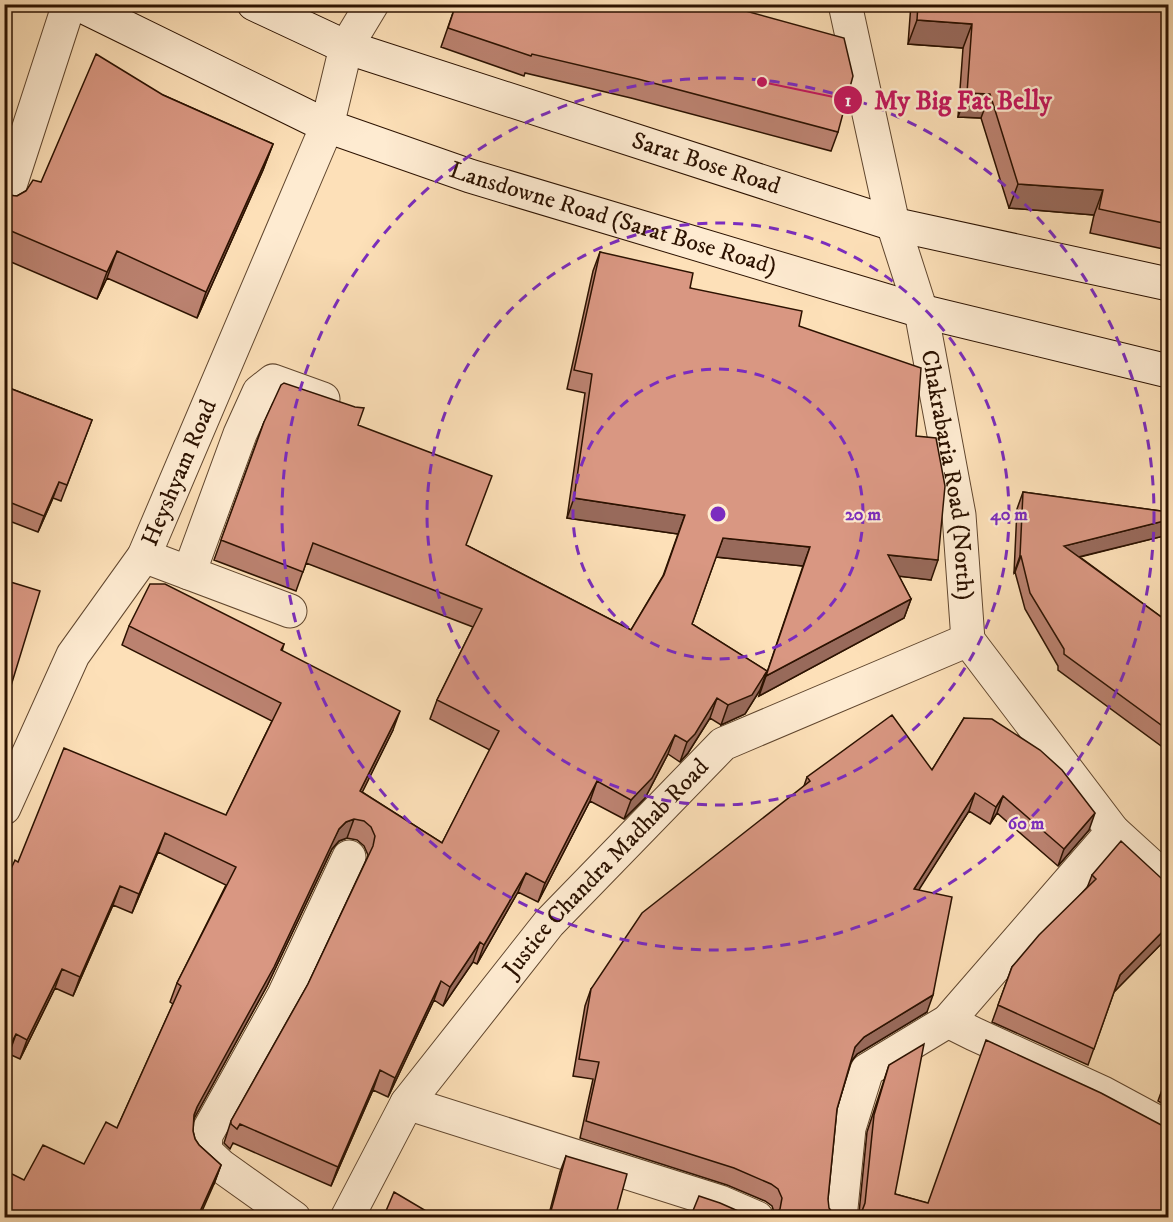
<svg xmlns="http://www.w3.org/2000/svg" width="1173" height="1222" font-family="'IM FELL DW Pica',serif">
	<rect width="100%" height="100%" fill="#fde0b8"/>
	<filter id="stains"><feTurbulence type="fractalNoise" baseFrequency=".00333" numOctaves="4"/><feColorMatrix values="0 0 0 0 .2 0 0 0 0 .09 0 0 0 0 .02 0 0 0 .5 -.17"/></filter>
	<radialGradient id="worn" r=".72"><stop offset=".6" stop-color="#630" stop-opacity="0"/><stop offset="1" stop-color="#630" stop-opacity=".3"/></radialGradient>
	<g fill="none" stroke-linecap="round" stroke-linejoin="round">
		<defs>
			<g id="street">
				<path id="s1" d="M845,4L893,224L921,311L959,515L968,640L1113,831L1168,881"/>
				<path d="M4,204L69,4"/>
				<path d="M144,556L290,611"/>
				<path d="M189,573L240,434L259,392L273,381L323,399"/>
				<path id="s2" d="M4,808L73,655L144,556L327,126L346,47L372,4"/>
				<path d="M948,1021L974,1034L1103,1093L1168,1128"/>
				<path d="M407,1103L720,1202L757,1218"/>
				<path d="M294,1218L221,1166L205,1151L206,1135L284,995L349,857"/>
				<path id="s3" d="M347,1218L407,1103L549,923L723,744L968,640"/>
				<path d="M840,1218L849,1128L867,1070L948,1021L1113,831"/>
			</g>
			<g id="secondary">
				<path id="s4" d="M78,4L327,126L470,176L921,311L1168,371"/>
				<path id="s5" d="M254,4L346,47L893,224L1168,284"/>
			</g>
		</defs>
		<use href="#street" stroke="#60462e" stroke-width="35"/>
		<use href="#secondary" stroke="#2c1200" stroke-width="35"/>
		<use href="#street" stroke="#feebd1" stroke-width="33"/>
		<use href="#secondary" stroke="#feebd1" stroke-width="33"/>
	</g>
	<path fill="#bb8270" stroke="#2c1200" stroke-width="1.5" d="M456,4L838,132L831,151L631,98L525,73L524,76L441,47Z
		M911,4H1168V250L1090,233L1094,215L1009,208L981,118L958,117L963,48L908,44Z
		M163,95L273,144L263,170L197,318L107,278L97,299L4,259V193L7,195L17,196L41,182Z
		M600,252L690,288L799,326L916,436L931,580L899,576L911,599L904,618L759,696L803,566L716,557L692,624L767,671L760,690L745,714L721,725L710,718L688,753L680,762L668,754L645,798L624,819L590,801L538,902L518,892L477,964L473,962L443,1006L434,1000L388,1097L373,1090L331,1186L233,1143L230,1149L224,1143L231,1121L308,984L367,858L368,855L364,846L357,840L347,838L339,841L332,849L267,986L194,1118L193,1131L195,1139L199,1145L221,1165L214,1184L24,1180L84,1164L117,1128L173,1004L170,1002L177,983L226,885L158,852L132,913L113,905L73,996L55,988L20,1059L9,1054L18,862L226,815L272,721L122,645L129,626L284,644L282,651L393,730L362,792L442,843L490,750L430,719L437,700L473,627L306,563L296,591L214,560L264,422L358,425L466,545L631,630L663,576L678,534L567,518L585,393L567,389L593,271Z
		M4,386L92,420L61,501L53,498L38,532L4,519Z
		M1023,492L1168,512V535L1080,557L1168,622V751L1058,670V666L1025,609L1015,572L1014,573L1017,509Z
		M4,580L10,689L4,705Z
		M964,718L1089,830L1058,866L997,813L990,824L969,811L918,890L927,1012L857,1054L851,1062L837,1109L828,1199L774,1216L775,1215L772,1206L765,1201L727,1185L580,1138L593,1079L573,1076L585,1006L591,989L804,786L807,777L932,770Z
		M1092,875L1161,878L1168,882V937L1114,992L1088,1065L992,1022L1012,967L1087,888Z
		M889,1065L895,1194L927,1203L1165,1127L1168,1218L859,1213L867,1132Z
		M1168,1076V1107L1158,1101L1164,1084Z
		M566,1156L615,1218H548L560,1172Z"/>
	<path fill="#986a5b" stroke="#2c1200" stroke-width="1.5" d="M917,20L972,24L963,48L908,44Z
		M967,93L990,94L981,118L958,117Z
		M273,144L263,170L197,318L206,292Z
		M1018,184L1103,190L1094,215L1009,208Z
		M117,251L107,278L97,299L107,272Z
		M59,482L53,498L38,532L44,516Z
		M574,498L685,515L678,534L567,518Z
		M1168,520V535L1058,562L1064,546Z
		M723,538L810,547L803,566L716,557Z
		M888,555L938,560L931,580L881,574Z
		M1020,556H1021L1015,572L1014,573Z
		M911,599L904,618L759,696L766,676Z
		M767,671L760,690L745,714L721,725L728,705Z
		M717,698L710,718L688,753L680,762L687,742Z
		M400,711L393,730L353,811L360,791Z
		M675,735L668,754L645,798L624,819L631,800Z
		M597,781L590,801L538,902L545,883Z
		M975,793L969,811L908,907L914,889Z
		M1003,796L997,813L990,824L996,807Z
		M1095,813L1089,830L1058,866L1064,849Z
		M354,819L347,838L339,841L332,849L267,986L190,1126L197,1107L339,829L346,822Z
		M165,833L158,852L132,913L139,894Z
		M526,873L518,892L477,964L484,945Z
		M120,886L113,905L73,996L80,977Z
		M1168,926V937L1114,992L1120,975Z
		M480,942L473,962L443,1006L450,987Z
		M62,969L55,988L20,1059L27,1040Z
		M441,981L434,1000L388,1097L395,1078Z
		M933,995L927,1012L857,1054L849,1064L855,1047L864,1037Z
		M16,1034L9,1054L4,1062V1057Z
		M380,1070L373,1090L331,1186L338,1167Z
		M221,1165L214,1184L199,1218H197Z"/>
	<path fill="#d99782" stroke="#2c1200" stroke-width="1.5" d="M456,4H720L844,38L853,76L838,132L638,79L532,54L531,56L448,28Z
		M918,4H1168V224L1099,209L1103,190L1018,184L990,94L967,93L972,24L917,20Z
		M96,54L163,95L273,144L206,292L117,251L107,272L4,228V193L7,195L17,196L26,191L33,180L41,182Z
		M600,252L693,273L690,288L802,311L799,326L921,368L916,436L936,438L945,486L938,560L888,555L911,599L766,676L810,547L723,538L692,624L767,671L752,695L728,705L717,698L695,734L687,742L675,735L652,778L631,800L597,781L545,883L526,873L484,945L480,942L450,987L441,981L395,1078L380,1070L338,1167L240,1124L237,1129L231,1124V1121L308,984L373,846L375,836L371,827L364,821L354,819L346,822L339,829L274,967L197,1107L194,1115L193,1131L195,1139L199,1145L221,1165L197,1218H4V1170L24,1180L43,1145L84,1164L106,1122L117,1128L181,986L177,983L236,867L165,833L139,894L120,886L80,977L62,969L27,1040L16,1034L4,1057V884L15,860L18,862L64,748L226,815L281,703L129,626L150,584H165L284,644L281,650L400,711L360,791L442,843L499,731L437,700L482,609L313,543L303,572L221,540L264,422L281,385L284,383L355,407L364,408L358,425L492,476L466,545L631,630L664,575L685,515L574,498L592,374L574,370Z
		M4,386L92,420L67,485L59,482L44,516L4,500Z
		M1023,492L1168,512V520L1064,546L1168,622V730L1064,654V649L1030,593L1021,556H1020Z
		M4,580L40,591L10,689L4,687Z
		M892,715L932,770L964,718L992,719L1040,750L1062,770L1095,813L1064,849L1003,796L996,807L975,793L914,889L952,897L933,995L864,1037L855,1047L837,1109L828,1199L829,1208L835,1216L840,1218H770L774,1216L780,1209L782,1198L778,1189L771,1184L734,1168L586,1121L599,1062L579,1059L591,989L642,913L810,781L807,777Z
		M1121,841L1161,878L1168,882V926L1120,975L1094,1049L998,1005L1012,967L1039,935L1096,879L1092,875Z
		M986,1040L1101,1093L1165,1127L1168,1128V1218H855L862,1211L865,1203L874,1115L889,1065L924,1044L895,1194L928,1203Z
		M1168,1076V1087L1164,1084Z
		M566,1156L627,1174L615,1218H549Z
		M394,1192L438,1218H383Z
		M699,1196L720,1203L754,1218H690Z"/>
	<g fill="none" stroke="#7b2cbf" stroke-width="3" stroke-dasharray="10 8">
		<circle cx="718" cy="514" r="145"/>
		<circle cx="718" cy="514" r="291"/>
		<circle cx="718" cy="514" r="436"/>
	</g>
	<g text-anchor="middle" dominant-baseline="central" stroke-width="4.5" stroke-linejoin="round" paint-order="stroke">
		<g font-size="24" fill="#2c1200" stroke="#feebd1">
			<text stroke="none"><textPath href="#s5" startOffset="480">Sarat Bose Road</textPath></text>
			<text stroke="none"><textPath href="#s4" startOffset="578">Lansdowne Road (Sarat Bose Road)</textPath></text>
			<text stroke="none"><textPath href="#s2" startOffset="380">Heyshyam Road</textPath></text>
			<text stroke="none"><textPath href="#s1" startOffset="483">Chakrabaria Road (North)</textPath></text>
			<text stroke="none"><textPath href="#s3" startOffset="438">Justice Chandra Madhab Road</textPath></text>
		</g>
	</g>
	<circle cx="718" cy="514" r="9" fill="#7b2cbf" stroke="#feebd1" stroke-width="3"/>
	<g font-size="18" text-anchor="middle" font-weight="bold" fill="#7b2cbf" stroke="#feebd1" stroke-width="4.5" stroke-linejoin="round" paint-order="stroke">
		<text x="863" y="520">20 m</text>
		<text x="1009" y="520">40 m</text>
		<text x="1026" y="829">60 m</text>
	</g>
	<path fill="none" stroke="#c2185b" stroke-width="2" d="M762 82L848 100"/>
	<g fill="#c2185b" stroke="#feebd1" stroke-width="2">
		<circle cx="762" cy="82" r="6"/>
		<circle cx="848" cy="100" r="15"/>
	</g>
	<g font-size="18" text-anchor="middle" font-weight="bold" fill="#fff">
		<text x="848" y="106">1</text>
	</g>
	<g font-size="26" text-anchor="middle" font-weight="bold" fill="#c2185b" stroke="#feebd1" stroke-width="4.5" stroke-linejoin="round" paint-order="stroke">
		<text x="963" y="109">My Big Fat Belly</text>
	</g>
	<rect width="1173" height="1222" fill="none" stroke="#fde0b8" stroke-width="24"/>
	<rect x="6" y="6" width="1161" height="1210" fill="none" stroke="#2c1200" stroke-width="3"/>
	<rect x="12" y="12" width="1149" height="1198" fill="none" stroke="#2c1200" stroke-width="1.5"/>
	<rect width="100%" height="100%" filter="url(#stains)"/>
	<rect width="100%" height="100%" fill="url(#worn)"/>
</svg>
